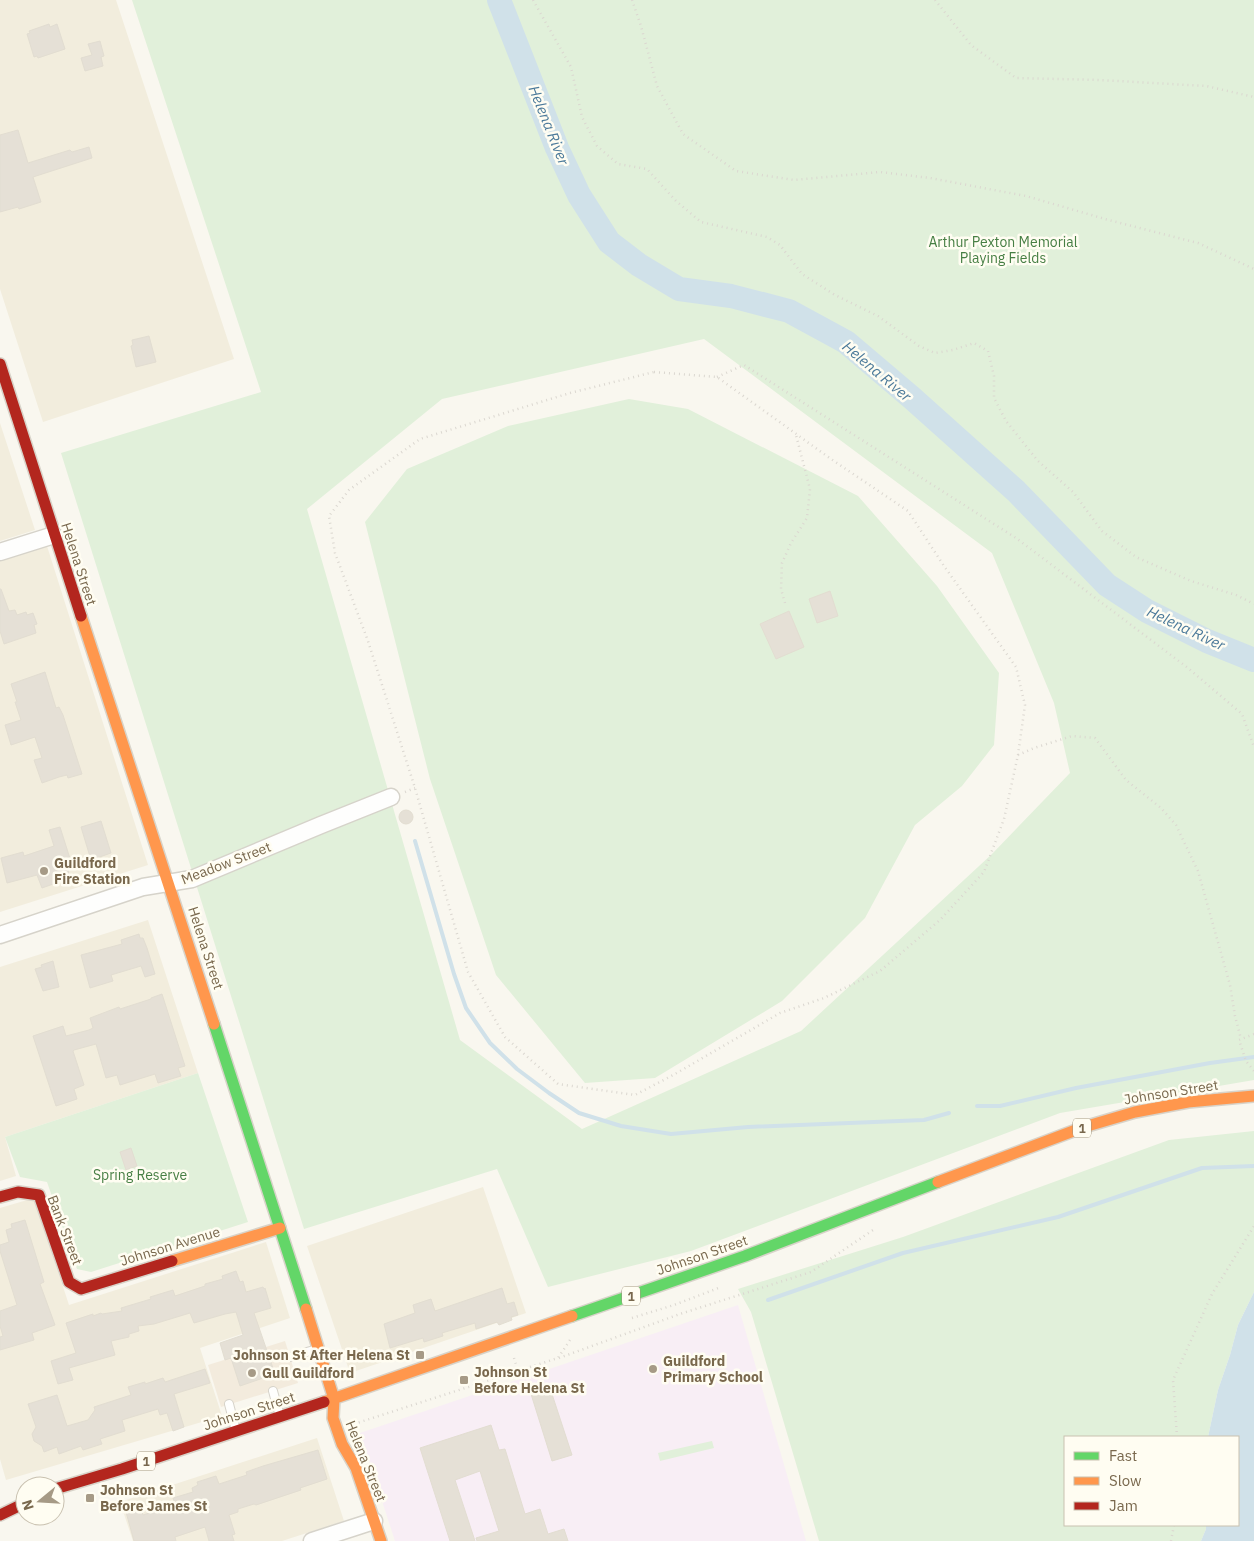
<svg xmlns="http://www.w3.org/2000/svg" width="1254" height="1541" font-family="'IBM Plex Sans',sans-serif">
	<rect width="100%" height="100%" fill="#f9f7ef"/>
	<path fill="#f2eddd" d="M0,0H116L234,359L43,422L0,289Z
		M0,423L35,530L0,541Z
		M47,546L148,865L0,912V561Z
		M148,920L198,1073L5,1137L16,1176L0,1181V967Z
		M483,1187L526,1313L350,1373L307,1246Z
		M34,1198L69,1305L266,1242L290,1318L200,1348L222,1416L6,1480L0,1459V1208Z
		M317,1438L344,1521L282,1541H133L120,1502Z"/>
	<path fill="#f3ebdd" d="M285,1341L298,1383L221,1407L208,1365Z"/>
	<path fill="#f8eef5" d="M738,1305L806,1541H395L360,1433Z"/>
	<path fill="#e1f0da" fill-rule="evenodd" d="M132,0H1254V1080L1060,1113L691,1251L548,1287L497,1169L304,1229L61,453L261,392ZM704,339L992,553L1054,703L1070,773L992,854L801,1031L582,1129L460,1040L307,509L442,399Z
		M629,399L688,409L858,496L937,586L999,673L994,745L962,786L915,825L865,918L782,1001L655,1078L585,1083L496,975L430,779L365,522L407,469L508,426Z
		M198,1073L248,1222L91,1272L77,1269L47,1182L20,1177L5,1137Z
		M1254,1131V1292L1238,1325L1230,1355L1218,1390L1208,1437H1065V1525H1206V1529L1201,1541H819L751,1312L738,1289L903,1237L1169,1140Z
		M712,1441L714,1448L660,1461L658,1453Z"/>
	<path fill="#d0e1e9" d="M1254,1292V1541H1201L1206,1529V1525H1238V1437H1208L1218,1390L1230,1355L1238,1325Z"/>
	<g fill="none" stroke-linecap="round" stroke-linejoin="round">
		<path stroke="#d0e1e9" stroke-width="4" d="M415,841L454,974L466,1008L490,1043L517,1069L549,1093L579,1113L621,1126L671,1134L748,1127L924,1120L949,1113
			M977,1106H1000L1076,1088L1210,1063L1254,1057
			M768,1300L903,1253L1058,1217L1202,1168L1254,1166"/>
		<path stroke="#d0e1e9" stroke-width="24" d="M499,0L557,148L579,195L609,242L639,265L679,289L731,296L789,311L846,342L912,398L1016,491L1107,585L1147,611L1207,641L1254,660"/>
	</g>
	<path fill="#e5e0d6" stroke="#e2ddd1" d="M49,24L50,27L57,24L65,49L38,58L37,56L34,57L27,34L30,33L29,31Z
		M100,41L104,56L101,57L103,66L85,71L81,58L92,55L88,44Z
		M18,130L28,163L70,150L72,152L89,147L92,158L33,177L41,202L19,209L18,207L0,212V135Z
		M149,336L156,362L136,367L131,346L133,345L132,340Z
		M0,589H1L9,611L15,610L17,615L26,612L27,615L33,613L37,624L34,625L36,633L4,644L0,631Z
		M830,591L838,616L817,623L809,599Z
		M789,611L804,647L776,659L760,624Z
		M45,672L56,708L59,707L63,715L82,774L68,778L67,775L59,777L42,783L34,760L42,758L35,737L11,745L5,725L21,720L15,702H17L11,684Z
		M399 817a7 7 0 1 1 14 0a7 7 0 1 1-14 0Z
		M101,821L111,853L91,860L81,827Z
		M60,827L73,868L68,869L69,875L55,879L56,883L42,888L37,875L7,883L1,858L23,852L24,856L54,846L49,830Z
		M139,934L140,938H143L147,948L155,974L145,977L141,966L111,975L113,981L90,988L81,955L122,944L121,940Z
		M53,961L59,987L43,991L35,969L42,967L41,965Z
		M162,994L185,1066L178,1068L181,1076L158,1083L155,1074L120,1085L117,1075L106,1078L96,1044L74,1050L73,1051L84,1085L74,1089L77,1099L56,1106L33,1036L63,1026L66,1036L89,1030L93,1028L90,1018L119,1007L120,1009L151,999V998Z
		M131,1148L137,1166L126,1170L120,1152Z
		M25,1220L44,1282L40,1284L55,1325L32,1333L34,1340L0,1350V1337L3,1336L0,1326V1311L17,1305L0,1251V1245L9,1242L6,1230L12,1228L11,1224Z
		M236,1271L240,1282L243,1281L246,1292L263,1287L264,1289L265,1288L271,1308L254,1313L275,1374L240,1386L231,1358L225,1360L220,1343L243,1335L236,1312L225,1314L194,1323L190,1313L154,1324L138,1326L139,1331L129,1334V1337L111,1341L115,1355L69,1368L73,1380L58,1384L51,1361L76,1353L66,1323L93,1314V1316L101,1313L102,1314L122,1311L121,1308L151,1299L150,1297L173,1290L175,1296L205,1286V1284L223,1279L222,1276Z
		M502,1288L507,1304L514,1302L518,1315L511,1317L512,1320L499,1325L497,1322L476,1329L475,1323L442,1333L443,1336L424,1342L423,1338L390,1348L384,1324L415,1313L413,1305L431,1299L435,1311Z
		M205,1369L210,1383L174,1394L184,1427L173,1431L167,1413L160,1415L158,1409L122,1420L125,1431L100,1439L102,1444L83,1450L81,1446L59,1454L57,1447L44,1452L42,1446L34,1441L32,1434L36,1427L28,1404L57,1395L67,1426L88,1420L95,1410L94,1407L131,1395L128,1387L145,1382V1384L163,1378L165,1382Z
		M550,1388L572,1455L552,1461L531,1394Z
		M491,1425L499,1450L505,1449L525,1514L540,1509L548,1534L564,1529L568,1541H477L476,1538L499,1531L480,1471L455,1480L475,1541H450L420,1448Z
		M318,1450L327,1479L300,1488L301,1490L256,1505L254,1504L238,1509V1512L229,1515L235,1534L232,1535L234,1541H209L205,1527L175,1537L176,1541H134L126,1512L136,1508L138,1513L142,1512L143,1515L168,1507L167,1504L174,1501L173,1498L193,1492L192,1488L198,1485L197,1482L216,1476L219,1484L247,1475L246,1472L263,1466Z"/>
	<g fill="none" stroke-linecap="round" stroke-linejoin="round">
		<defs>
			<path id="lane" d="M290,1357L317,1349
				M273,1391L279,1413
				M229,1404L235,1427"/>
			<path id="street" d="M0,552L54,535
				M0,935L143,887L192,879L321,825L391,797
				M312,1541L374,1521"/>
			<path id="fast" d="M214,1024L306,1309
				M572,1316L745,1256L938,1182"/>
			<path id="slow" d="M81,616L214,1024
				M938,1182L1084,1127L1135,1112L1188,1102L1254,1096
				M172,1261L280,1228
				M306,1309L334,1399L333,1418L342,1444L356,1468L381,1541
				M324,1402L572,1316"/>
			<path id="jam" d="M0,364L81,616
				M0,1197L18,1192L39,1195L69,1282L81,1289L172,1261
				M55,1489L122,1469L324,1402
				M0,1515L25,1503"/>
		</defs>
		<use href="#lane" stroke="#d6d3ca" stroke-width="10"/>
		<use href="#street" stroke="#d6d3ca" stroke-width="19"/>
		<use href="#fast" stroke="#d8d3c9" stroke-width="14"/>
		<use href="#slow" stroke="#d8d3c9" stroke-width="14"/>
		<use href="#jam" stroke="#d8d3c9" stroke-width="14"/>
		<path stroke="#dbd7d0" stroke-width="2.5" stroke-dasharray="1 4" stroke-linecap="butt" d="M533,0L571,67L582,117L597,146L618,164L647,169L676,201L701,222L767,237L780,245L802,274L835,295L878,316L919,346L935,353L953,350L974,343L988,351L994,376V398L1006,421L1038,461L1073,492L1102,531L1136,557L1191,581L1236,595L1254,604
			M632,0L641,26L657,86L683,134L736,171L794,180L880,172L930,178L1026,196L1105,219L1198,243L1254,269
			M935,0L971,45L1016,78L1100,80L1206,86L1254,97
			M654,372L717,377L831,459L908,511L944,566L1016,667L1025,705L1018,755L1004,819L984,872L940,920L880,971L824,998L780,1013L675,1074L635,1095L558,1084L505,1037L468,972L415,788L368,641L335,553L329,516L349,490L420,439L570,393Z
			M717,377L744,365L1016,538L1188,668L1242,714L1254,747
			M785,603L781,589L782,563L791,543L807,518L810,489L796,435
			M1018,755L1034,748L1072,736L1095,738L1126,780L1161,808L1176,825L1198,871L1230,985L1235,1016L1241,1039
			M405,792L415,788
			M1254,1034L1239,1040L1246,1061L1254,1071
			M632,1318L674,1305L721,1287
			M514,1358L518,1371
			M559,1358L680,1314L811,1272L876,1228
			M354,1424L558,1358L572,1337
			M1177,1437L1173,1380L1212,1294L1254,1226
			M1171,1541L1174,1525"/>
		<use href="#lane" stroke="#fefefd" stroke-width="8"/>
		<use href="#street" stroke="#fefefd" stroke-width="16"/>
		<use href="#fast" stroke="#63d668" stroke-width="11"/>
		<use href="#slow" stroke="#ff974d" stroke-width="11"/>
		<use href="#jam" stroke="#b3261e" stroke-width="11"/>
	</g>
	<g fill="#a69a86" stroke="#fffdf2" stroke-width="2">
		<circle cx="44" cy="871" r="5"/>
		<rect x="415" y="1350" width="10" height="10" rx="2.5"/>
		<circle cx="653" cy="1369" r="5"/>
		<circle cx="252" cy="1373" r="5"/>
		<rect x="459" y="1375" width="10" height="10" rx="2.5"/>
		<rect x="85" y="1493" width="10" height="10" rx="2.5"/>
	</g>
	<g text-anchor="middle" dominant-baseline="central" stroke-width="5" stroke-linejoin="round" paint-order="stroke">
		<g fill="#fffdf2" stroke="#a1957e" stroke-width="1">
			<rect x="1073" y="1118.5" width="18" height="19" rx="4"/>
			<rect x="622" y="1286.5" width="18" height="19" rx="4"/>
			<rect x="137" y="1451.5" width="18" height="19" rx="4"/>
		</g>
		<g font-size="12" font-weight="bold" fill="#79684d">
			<text x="1082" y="1128">1</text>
			<text x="631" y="1296">1</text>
			<text x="146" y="1461">1</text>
		</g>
		<g font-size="14" fill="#477f44" stroke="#fffdf2">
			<text x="1003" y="242">Arthur Pexton Memorial<tspan x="1003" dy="16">Playing Fields</tspan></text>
			<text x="140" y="1175">Spring Reserve</text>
		</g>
		<g font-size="14" fill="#79684d" stroke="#fffdf2">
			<text transform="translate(79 564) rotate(72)">Helena Street</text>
			<text transform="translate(226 863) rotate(-21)">Meadow Street</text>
			<text transform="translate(206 948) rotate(72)">Helena Street</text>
			<text transform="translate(1171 1092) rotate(-9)">Johnson Street</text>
			<text transform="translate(65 1230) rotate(69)">Bank Street</text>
			<text transform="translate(170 1246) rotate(-17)">Johnson Avenue</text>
			<text transform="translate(702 1255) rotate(-19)">Johnson Street</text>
			<text transform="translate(249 1411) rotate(-18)">Johnson Street</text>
			<text transform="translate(366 1461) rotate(68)">Helena Street</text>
		</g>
		<g font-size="14" font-weight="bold" fill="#79684d" stroke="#fffdf2" text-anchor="start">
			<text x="54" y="863">Guildford<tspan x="54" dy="16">Fire Station</tspan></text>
			<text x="410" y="1355" text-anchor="end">Johnson St After Helena St</text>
			<text x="663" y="1361">Guildford<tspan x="663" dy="16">Primary School</tspan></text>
			<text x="474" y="1372">Johnson St<tspan x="474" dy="16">Before Helena St</tspan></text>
			<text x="262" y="1373">Gull Guildford</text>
			<text x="100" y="1490">Johnson St<tspan x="100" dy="16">Before James St</tspan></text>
		</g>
		<g font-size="15" font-style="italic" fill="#4c7a9a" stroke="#fffdf2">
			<text transform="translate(549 125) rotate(68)">Helena River</text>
			<text transform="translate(877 371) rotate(40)">Helena River</text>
			<text transform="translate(1186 628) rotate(25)">Helena River</text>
		</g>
	</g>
	<rect x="1064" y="1436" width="175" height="90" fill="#fffdf2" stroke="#c9c1b0"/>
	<rect x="1074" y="1452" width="25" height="8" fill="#63d668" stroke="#c9c1b0"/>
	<text x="1109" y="1461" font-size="15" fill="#79684d">Fast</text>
	<rect x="1074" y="1477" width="25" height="8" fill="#ff974d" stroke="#c9c1b0"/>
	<text x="1109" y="1486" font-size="15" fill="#79684d">Slow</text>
	<rect x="1074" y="1502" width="25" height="8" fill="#b3261e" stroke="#c9c1b0"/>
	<text x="1109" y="1511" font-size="15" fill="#79684d">Jam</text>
	<g transform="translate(40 1501) rotate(252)"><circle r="24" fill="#fffdf2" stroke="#c9c1b0"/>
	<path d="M0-4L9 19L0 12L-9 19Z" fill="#a69a86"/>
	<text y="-8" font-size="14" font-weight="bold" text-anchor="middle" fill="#79684d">N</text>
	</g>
</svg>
